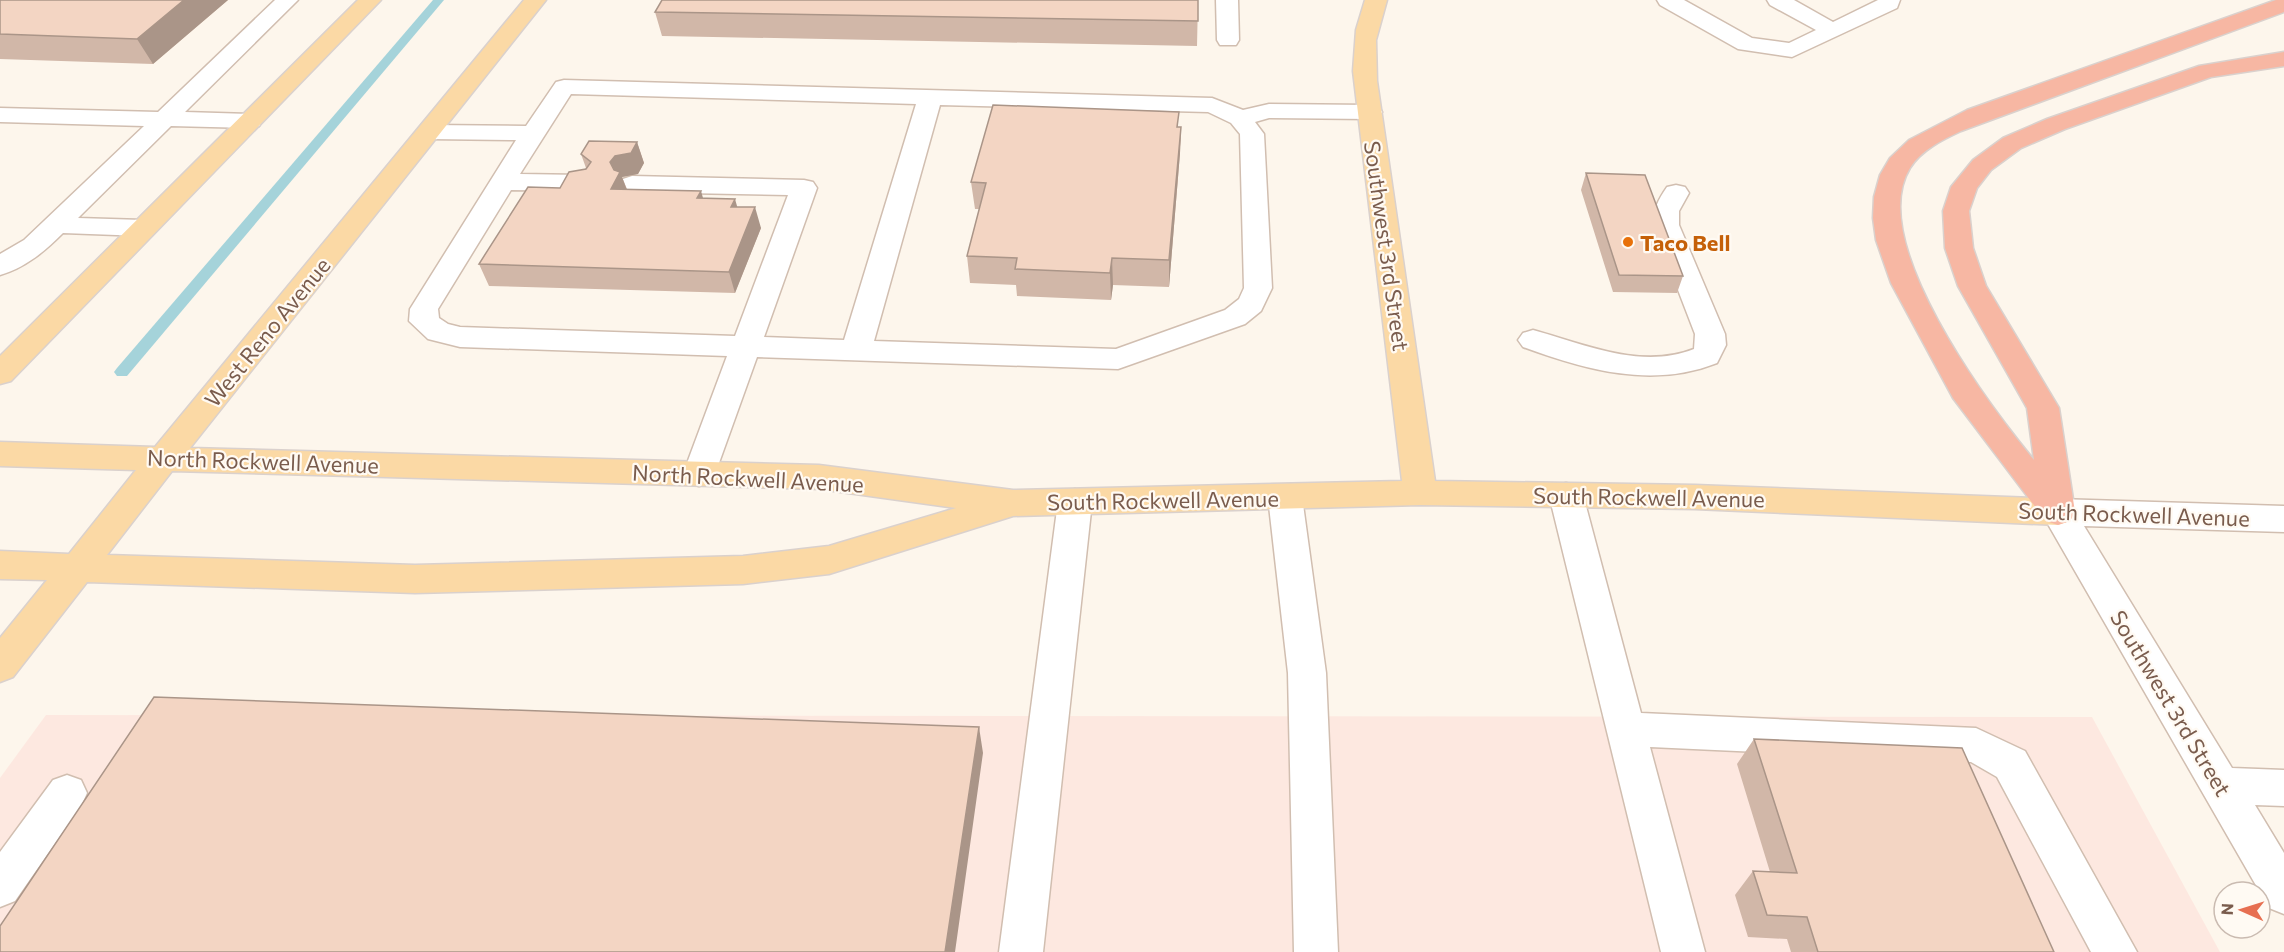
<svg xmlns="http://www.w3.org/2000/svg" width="2284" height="952" font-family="Commissioner,sans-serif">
	<rect width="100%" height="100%" fill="#fdf6ec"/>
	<path fill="#fde8e0" d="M46,715L2092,717L2220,952H0V778Z"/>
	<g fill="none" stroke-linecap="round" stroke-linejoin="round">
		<path fill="#a5d3da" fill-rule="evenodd" d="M433,0H444L127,376H117L114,372L117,368Z"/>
		<defs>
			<path id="minor" d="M275,0H298L185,112L250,114L259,116L262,121L259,126L250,128L171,126L78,218L143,220L153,222L156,228L153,234L143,236L63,233C45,251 25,268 0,275V254L24,240L144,126L0,122V108L158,112Z
				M1216,0H1238L1239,40L1236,45H1220L1217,40Z
				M1657,0H1684L1752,38L1789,43L1816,30L1770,5L1767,0H1794L1833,22L1878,0H1900L1897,8L1792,57L1738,49L1660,5Z
				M564,80L1212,98L1243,110L1269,104L1370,105L1379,107L1382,112L1379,117L1370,119L1269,118L1255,122L1264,134L1272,288L1261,311L1245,324L1118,369L757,357L715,474L711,483L699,486L687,483L683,474L727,356L460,347L428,339L409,321L410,309L516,140L429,139L420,137L417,132L420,127L429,125L526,126L556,82ZM571,94L916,104L844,340L764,337L817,188L813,182L804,180L632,176L623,179L619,184L623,189L632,192L788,195L735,336L460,327L448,324L439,318L438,309L511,190L583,191L592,188L596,183L592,178L583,175L520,174ZM940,105L1208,112L1231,123L1240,134L1244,288L1239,299L1225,310L1116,349L874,341Z
				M1676,185L1685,187L1689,193L1679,211V225L1725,334L1726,345L1717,363C1652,389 1586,370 1523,347L1518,340L1523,333L1533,330C1584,344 1641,370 1694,349L1695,334L1653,225C1653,210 1658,200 1667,187Z
				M1566,483L1578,486L1583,495L1641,713L1976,728L2025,751L2137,952H2091L1997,777L1971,762L1650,747L1705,952H1661L1549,495L1554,486Z
				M1285,485L1297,488L1302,497L1326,673L1338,952H1294L1288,673L1268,497L1273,488Z
				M1075,489L1087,493L1092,502L1043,952H999L1058,502L1063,493Z
				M2058,499L2284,506V532L2084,526L2232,768L2284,770V806L2255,805L2284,853V914L2269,908L2041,512L2046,503Z
				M67,775L81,780L87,793L81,806L15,901L0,907V852L53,780Z"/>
			<path id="major" d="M358,0H381L11,381L0,384V356Z
				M524,0H546L190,448L819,465L1013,490L1402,481L1353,71L1356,30L1365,0H1387L1376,40L1377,81L1435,481L1695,485L2058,499L2070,503L2075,512L2070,521L2058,525L1695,509L1420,505L1013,516L829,574L743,584L415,593L87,582L13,677L0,682V638L47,580L0,579V551L69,554L136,470L0,466V442L155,447ZM172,471L819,489L956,508L829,546L743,556L415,565L107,555Z"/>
			<path id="highway" d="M2276,0H2284V12L1961,131C1942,140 1921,150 1910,168C1865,241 1988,404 2034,460L2027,408L1958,286L1945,248L1943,211L1951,187L1973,160L2003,138L2047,119L2199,66L2284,52V66L2211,77L2065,129L2021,148L1991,170L1977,188L1969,211L1973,248L1986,286L2059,408L2075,512L2070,521L2058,525L2046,521L1953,398L1891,283L1876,240L1873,218L1874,197L1880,175L1890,158L1909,140L1967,110Z"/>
		</defs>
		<use href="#minor" stroke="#d1beb0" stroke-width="3"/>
		<use href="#major" stroke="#dad1cd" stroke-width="3"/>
		<use href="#highway" stroke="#dad1cd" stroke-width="3"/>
		<use href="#minor" fill="#fff" fill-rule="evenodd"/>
		<use href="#major" fill="#fbd9a5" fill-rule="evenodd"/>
		<use href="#highway" fill="#f7b7a3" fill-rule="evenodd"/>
	</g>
	<path fill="#d1b7a8" d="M0,0H228L153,64L0,59Z
		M1198,0L1197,46L662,36L655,12Z
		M1179,127H1181L1180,153L1169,287L1113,285L1111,300L1017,296L1016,285L970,283L967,256L979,209H975L971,182Z
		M637,142L644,163L638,174L622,177L627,189L703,198L737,207L761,228L735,293L489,286L479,264L560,188L586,168L581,154Z
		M1586,173L1683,276L1677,293L1613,292L1581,190Z
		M1754,739L2054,952H1791L1787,939L1748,937L1735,895L1753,871L1770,872L1737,764Z"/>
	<path fill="#aa9588" d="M184,0H228L153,64L137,39Z
		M1181,127L1180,153L1169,287V260Z
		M637,142L644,163L638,174L622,177L628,193L611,189L610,162L615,156Z
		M701,191L707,212L697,198Z
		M735,199L741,220L731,207Z
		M755,207L761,228L735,293L729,272Z
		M1112,258L1113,285L1111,300L1110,273Z
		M979,727L983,753L955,952H945Z"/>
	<path fill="#f3d5c3" stroke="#aa9588" stroke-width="1.5" d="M0,0H184L137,39L0,34Z
		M662,0H1198V21L655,12Z
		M993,105L1179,112L1177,127H1181L1169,260L1112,258L1110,273L1015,269L1017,258L967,256L986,183L971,182Z
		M589,141L637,142L631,153L615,156L610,162L614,170L620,172L611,189L701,191L697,198L735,199L731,207H755L729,272L479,264L528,187L560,188L569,172L586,169L591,162L581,154Z
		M1586,173L1645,175L1683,276L1619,275Z
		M154,697L979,727L945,952H0V926Z
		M1754,739L1962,748L2054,952H1818L1807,917L1767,915L1753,871L1797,873Z"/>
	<circle fill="#e8710a" stroke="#fffaf3" stroke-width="2" cx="1628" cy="242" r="6"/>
	<g text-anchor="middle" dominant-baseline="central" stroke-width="4.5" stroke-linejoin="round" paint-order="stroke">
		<g font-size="22" font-weight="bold" fill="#c56008" stroke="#fffaf3" text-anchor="start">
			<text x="1640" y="242">Taco Bell</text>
		</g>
		<g font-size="22" fill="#7a5c4d" stroke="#fffaf3">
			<text transform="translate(1387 246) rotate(82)">Southwest 3rd Street</text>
			<text transform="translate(267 332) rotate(-51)">West Reno Avenue</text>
			<text transform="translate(263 461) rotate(2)">North Rockwell Avenue</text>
			<text transform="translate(748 478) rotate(3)">North Rockwell Avenue</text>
			<text transform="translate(1649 497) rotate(1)">South Rockwell Avenue</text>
			<text transform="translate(1163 500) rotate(-1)">South Rockwell Avenue</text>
			<text transform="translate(2134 514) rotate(2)">South Rockwell Avenue</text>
			<text transform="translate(2171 703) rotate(59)">Southwest 3rd Street</text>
		</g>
	</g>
	<g transform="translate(2242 910) rotate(273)"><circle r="28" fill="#fffaf3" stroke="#cabbb1" stroke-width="1.5"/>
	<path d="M0-4.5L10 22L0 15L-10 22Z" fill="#e76f51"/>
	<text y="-9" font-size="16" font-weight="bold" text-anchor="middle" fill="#7a5c4d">N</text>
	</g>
</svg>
